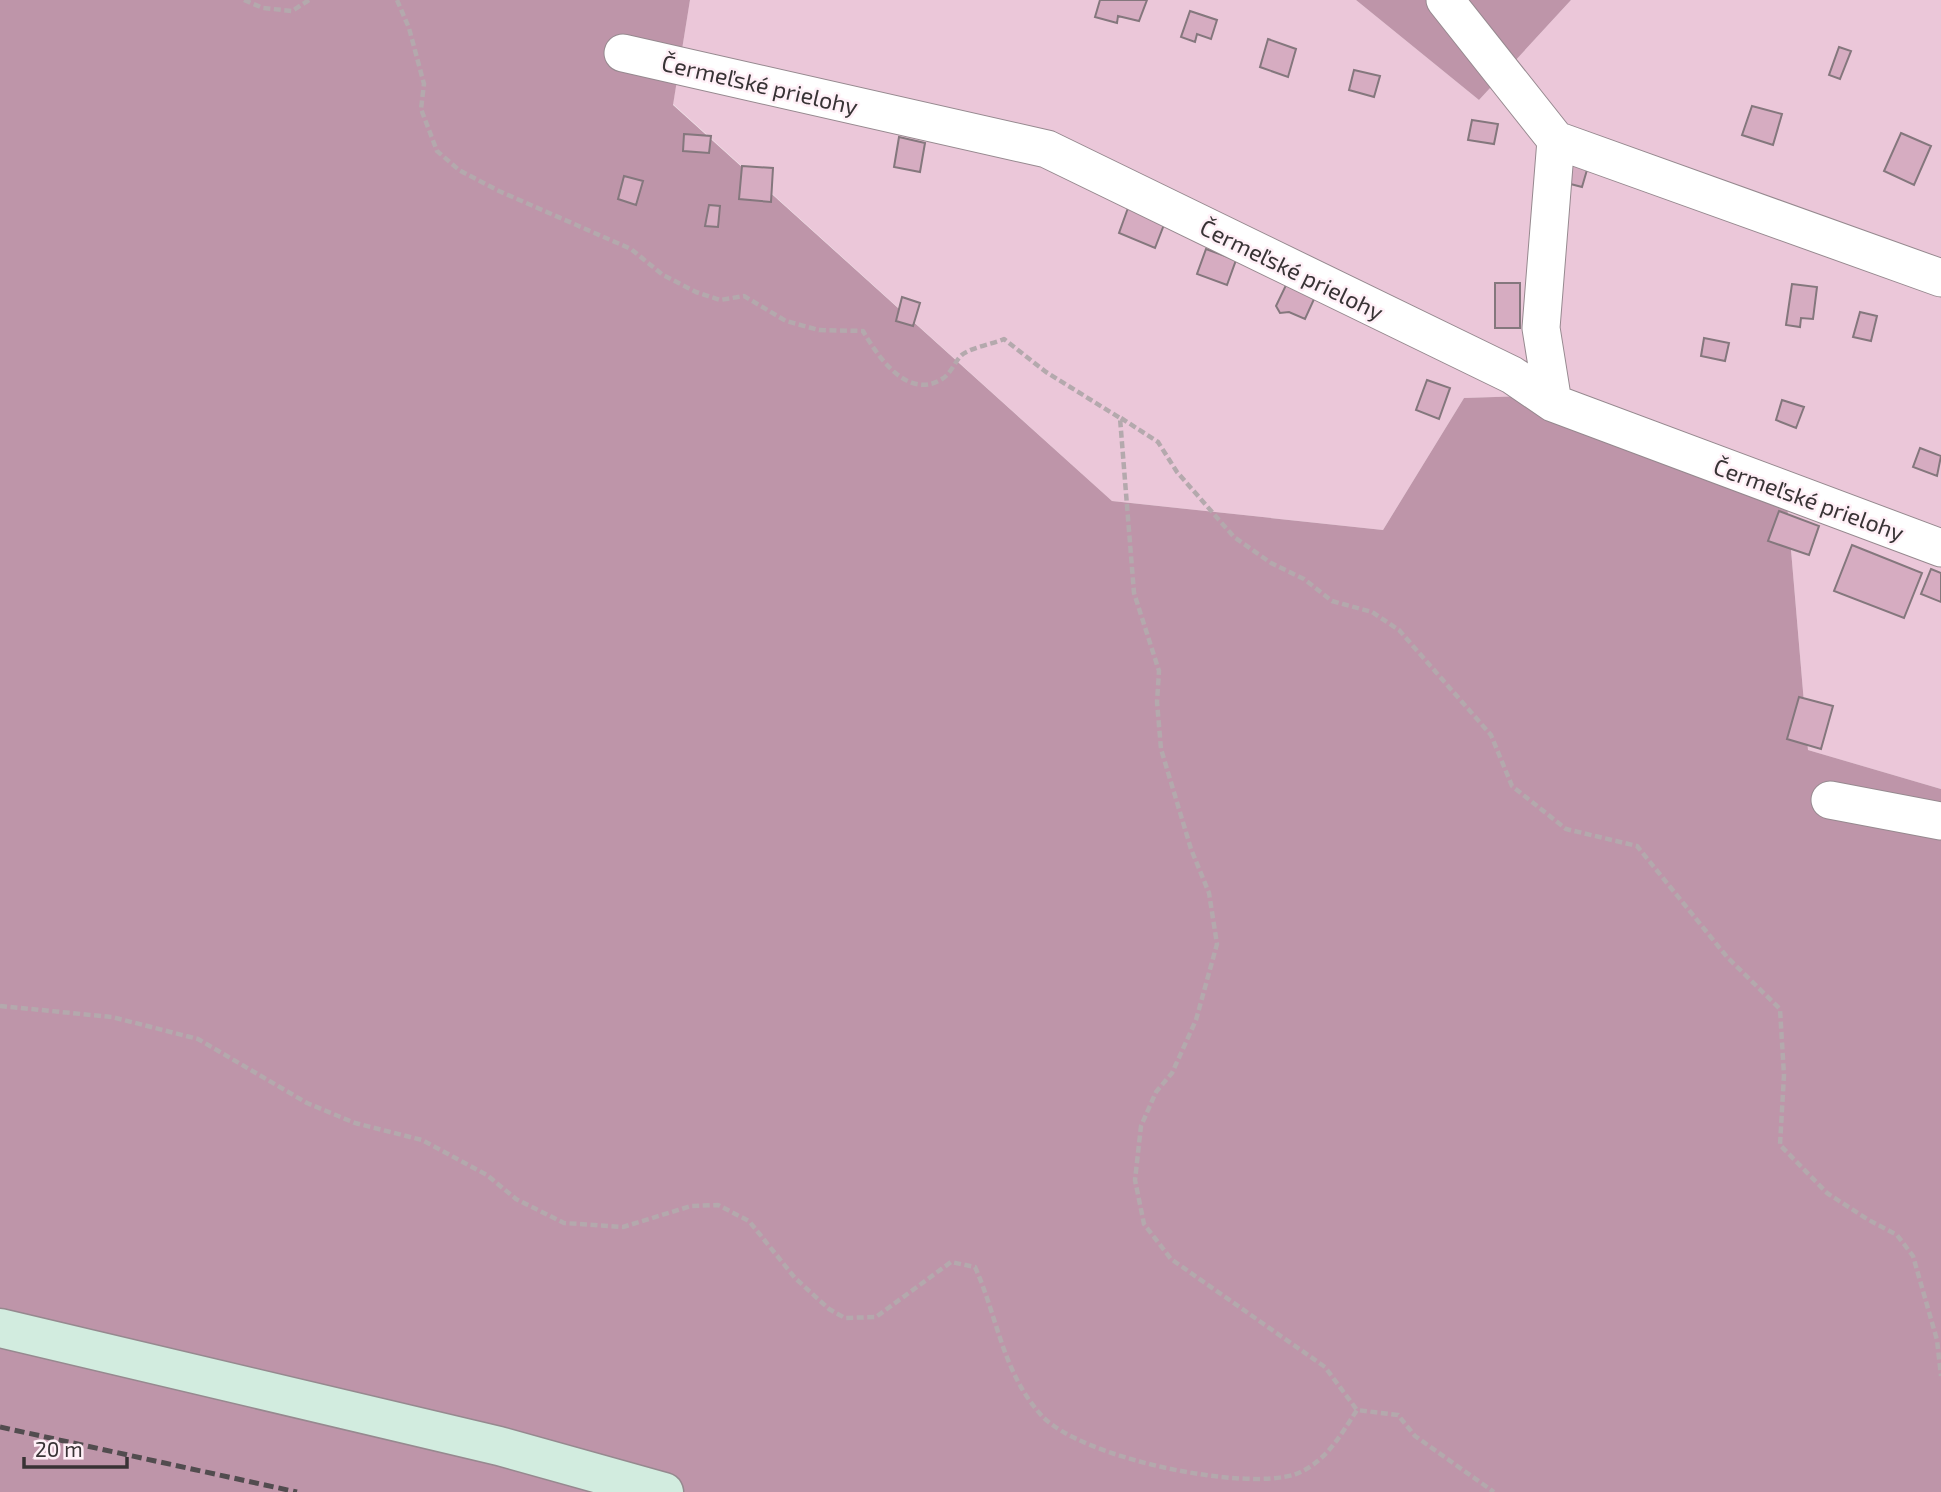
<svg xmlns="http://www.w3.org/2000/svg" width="1941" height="1492" font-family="'Exo 2',sans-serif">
	<rect width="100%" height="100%" fill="#f1e3e9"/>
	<path fill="#ebc7d9" d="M690,0H1356L1479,100L1571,0H1941V789L1808,750L1786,491L1581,394L1464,398L1383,530L1112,501L673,104Z"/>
	<path fill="#be95a9" d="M0,0H690L673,105L1112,501L1383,530L1464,398L1581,394L1786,491L1808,750L1941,789V1492H0Z
		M1356,0H1571L1479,100Z"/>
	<path fill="#d6acc1" stroke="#84777d" stroke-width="2" d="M1100,0H1147L1139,21L1118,16L1117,23L1095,17Z
		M1190,11L1217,20L1211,39L1197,34L1195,42L1181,37Z
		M1268,39L1296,49L1288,77L1260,67Z
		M1839,47L1851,51L1840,79L1829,75Z
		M1354,70L1380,76L1374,97L1349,90Z
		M1752,106L1782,114L1773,145L1742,135Z
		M1472,120L1498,124L1494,144L1468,140Z
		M1901,133L1931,146L1914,185L1884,171Z
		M684,134L711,136L709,153L683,151Z
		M899,137L925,143L920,172L894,167Z
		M1565,156L1589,163L1582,187L1559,181Z
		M742,166L773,168L771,202L739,199Z
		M624,176L643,181L636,205L618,199Z
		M709,205L720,206L718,227L705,226Z
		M1128,208L1165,222L1155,248L1119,233Z
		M1206,249L1236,260L1227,285L1197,274Z
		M1287,283L1315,297L1305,319L1289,312L1280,313L1276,306Z
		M1495,283H1520V328H1495Z
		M1792,284L1817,287L1813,319L1801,318L1800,327L1786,325Z
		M902,297L920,303L913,326L896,321Z
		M1860,312L1877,316L1871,341L1853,337Z
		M1704,338L1729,343L1725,361L1701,356Z
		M1427,380L1450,388L1439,419L1416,410Z
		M1782,400L1804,407L1796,428L1776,420Z
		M1920,448L1941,456L1937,476L1913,467Z
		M1779,511L1819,526L1809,555L1768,541Z
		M1852,545L1922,573L1904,618L1834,591Z
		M1931,569L1941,573V602L1921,594Z
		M1799,697L1833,706L1821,749L1787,739Z"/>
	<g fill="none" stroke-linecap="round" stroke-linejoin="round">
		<defs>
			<path id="street" d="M1445,0L1556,140L1941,278
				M623,53L1047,149L1512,375L1553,403L1941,548
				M1553,403L1541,328L1556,140
				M1830,800L1941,821"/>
			<path id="secondary" d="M0,1328L499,1446L664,1492"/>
		</defs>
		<use href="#street" stroke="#96898f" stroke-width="39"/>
		<use href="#secondary" stroke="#96898f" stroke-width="41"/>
		<path stroke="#b4a9ad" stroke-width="4.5" stroke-dasharray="7 3.5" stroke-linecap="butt" d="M244,0L263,8L292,11L309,0
			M397,0L409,28L424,84L421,109L437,151L459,170L499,191L631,249L663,275L696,292L720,300L744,296L786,321L819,330L863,331C877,355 907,401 942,379C952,373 955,360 963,354C973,347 993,344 1004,339L1046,372L1120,418L1134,593L1159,671L1157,702L1161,749L1191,849L1209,893L1217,944L1196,1020L1172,1073L1156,1092L1141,1126L1135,1180L1144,1224L1171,1259L1325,1367L1357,1410
			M1121,418L1158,442L1177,472L1234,537L1271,563L1304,579L1332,601L1372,612L1399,630L1491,735L1512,786L1566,829L1637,846L1727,957L1780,1009L1784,1075L1780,1145L1827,1193L1867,1219L1897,1235L1913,1256L1937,1340L1941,1376
			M0,1006L112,1017L198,1039L307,1103L355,1123L422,1140L487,1175L516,1199L564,1223L623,1227L691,1206L718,1205L749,1221L795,1278L829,1309L845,1318L876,1317L951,1262L975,1267C998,1318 1002,1372 1042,1416C1082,1458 1243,1492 1296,1474C1326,1462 1340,1436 1357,1410L1398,1415L1415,1436L1494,1492"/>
		<use href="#street" stroke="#fff" stroke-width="37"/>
		<use href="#secondary" stroke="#d2ecdf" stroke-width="38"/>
		<path stroke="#524c4f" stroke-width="5" stroke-dasharray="10 5" stroke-linecap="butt" d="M0,1427L297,1492"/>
	</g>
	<g text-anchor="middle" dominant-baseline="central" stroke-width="5" stroke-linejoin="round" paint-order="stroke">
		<g font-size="23" fill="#383335" stroke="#fff0f7">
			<text transform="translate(760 84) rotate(13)">Čermeľské prielohy</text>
			<text transform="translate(1292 269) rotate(26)">Čermeľské prielohy</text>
			<text transform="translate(1809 499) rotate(20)">Čermeľské prielohy</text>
		</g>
	</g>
	<path d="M24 1457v10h103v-10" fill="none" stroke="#383335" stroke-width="3.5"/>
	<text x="35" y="1457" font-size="21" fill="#383335" stroke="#fff0f7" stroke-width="5" paint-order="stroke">20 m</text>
</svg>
